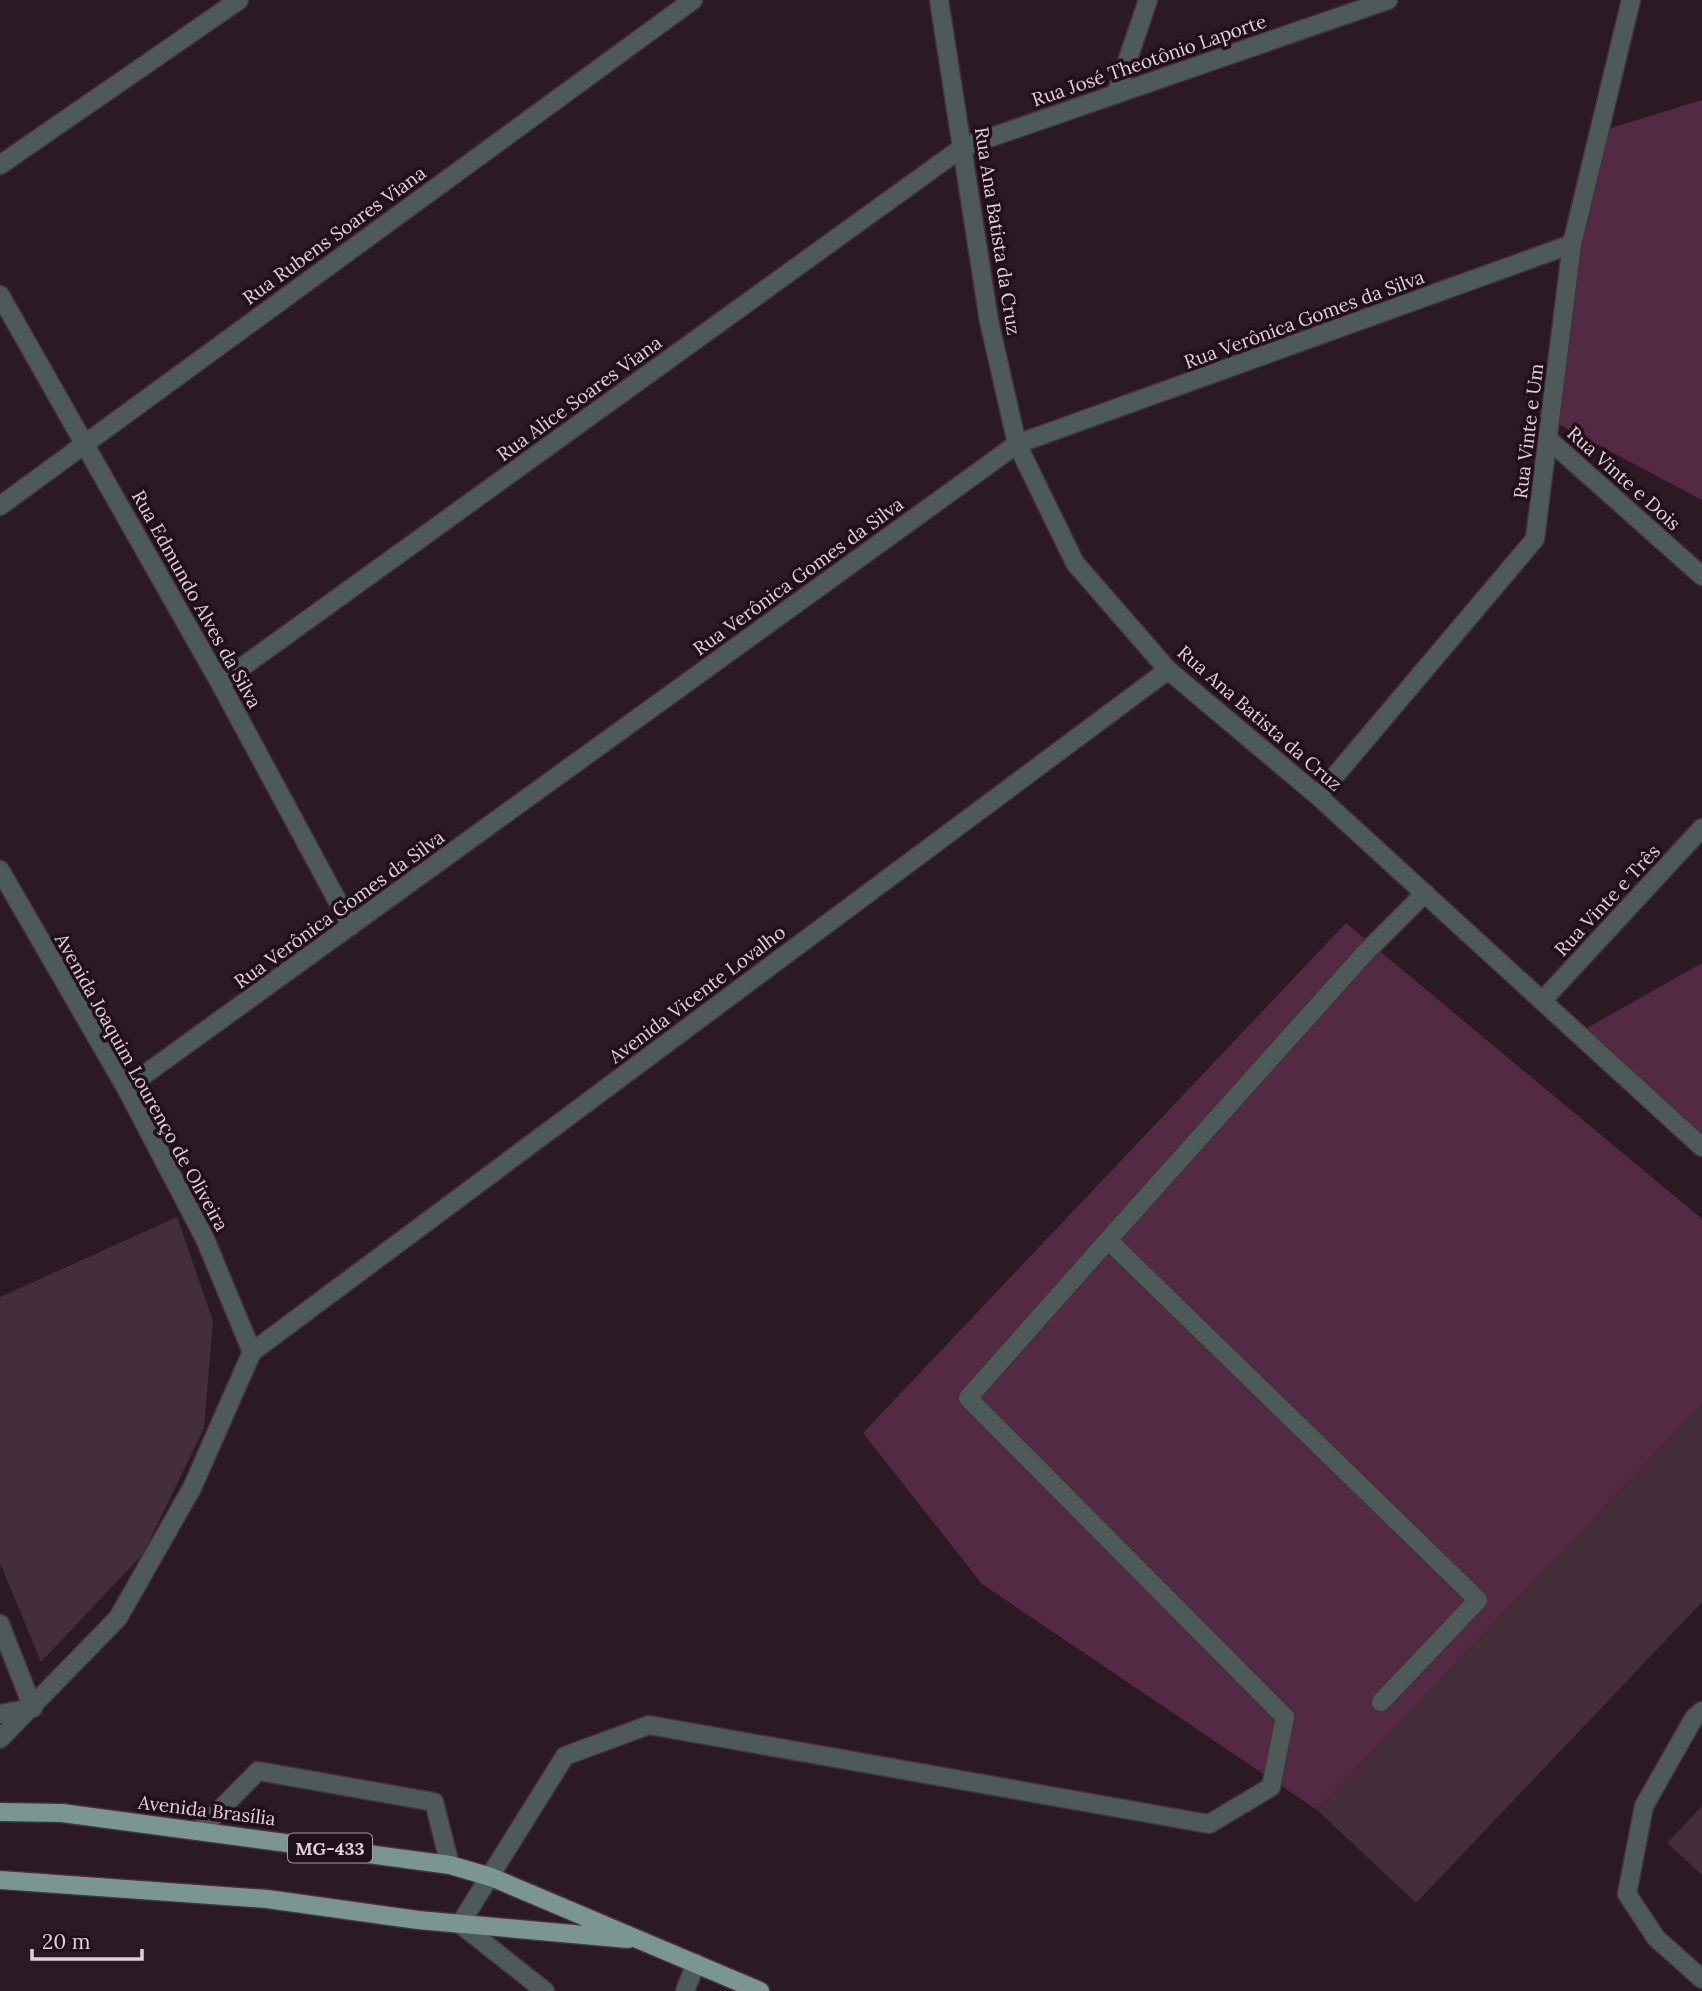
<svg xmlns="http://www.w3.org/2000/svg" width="1702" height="1991" font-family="Lora,serif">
	<rect width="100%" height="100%" fill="#2b1924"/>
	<path fill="#542944" d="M1702,100V500L1551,420L1572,244L1601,131Z
		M1346,923L1702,1219V1404L1317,1810L982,1584L863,1433Z
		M1702,963V1147L1578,1033Z"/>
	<path fill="#432e3a" d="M177,1217L213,1321L204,1428L143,1554L41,1662L0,1563V1297Z
		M1702,1404V1602L1416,1903L1317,1810Z
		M1702,1806V1875L1667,1843Z"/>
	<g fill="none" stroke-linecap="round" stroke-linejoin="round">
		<defs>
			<path id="service" d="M1108,1240L1365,953L1425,893
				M1702,1711L1694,1718L1644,1806L1627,1894L1656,1938L1702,1979
				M200,1830L258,1771L434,1802L450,1865
				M545,1991L460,1924L565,1756L649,1725L1209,1824L1271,1787L1285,1717L968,1398L1108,1240L1478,1600L1381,1702
				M685,1991L696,1963"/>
			<path id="minor" d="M939,0L989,321L1017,444L1075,563L1168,670L1318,796L1702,1147
				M1116,94L1148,0
				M0,165L239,0
				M0,295L220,683L351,926
				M1548,439L1702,576
				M0,506L693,0
				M220,683L963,147L1388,0
				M1318,796L1535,539L1572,244L1631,0
				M1543,1000L1702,828
				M126,1088L1017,444L1572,244
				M252,1352L1168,670
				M0,1624L33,1708L0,1714"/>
			<path id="tertiary" d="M0,870L126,1088L205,1239L252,1352L192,1488L118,1618L0,1739"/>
			<path id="primary" d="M0,1812L62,1813L450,1865L491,1877L760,1991
				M0,1880L267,1899L418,1920L628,1939"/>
		</defs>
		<use href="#service" stroke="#44333d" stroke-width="21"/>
		<use href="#minor" stroke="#44333d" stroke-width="21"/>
		<use href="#tertiary" stroke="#44333d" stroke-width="21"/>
		<use href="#primary" stroke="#44333d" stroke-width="21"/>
		<use href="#service" stroke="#4e5a59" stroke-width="18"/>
		<use href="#minor" stroke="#4e5a59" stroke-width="18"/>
		<use href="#tertiary" stroke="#4e5a59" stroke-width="18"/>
		<use href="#primary" stroke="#7b9592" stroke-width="18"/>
	</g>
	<g text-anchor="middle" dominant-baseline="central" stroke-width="7" stroke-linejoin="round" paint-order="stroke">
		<rect fill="#21101a" stroke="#a5979f" stroke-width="2" x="288" y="1833.5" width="84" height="29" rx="5"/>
		<g font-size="18" font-weight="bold" fill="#ded1d8">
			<text x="330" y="1848">MG-433</text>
		</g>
		<g font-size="19" fill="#ded1d8" stroke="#21101a">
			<text transform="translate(1149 60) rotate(-19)">Rua José Theotônio Laporte</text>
			<text transform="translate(998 231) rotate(81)">Rua Ana Batista da Cruz</text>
			<text transform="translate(334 235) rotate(-36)">Rua Rubens Soares Viana</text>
			<text transform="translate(1304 319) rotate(-20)">Rua Verônica Gomes da Silva</text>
			<text transform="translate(579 398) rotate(-36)">Rua Alice Soares Viana</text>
			<text transform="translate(1528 431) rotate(-83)">Rua Vinte e Um</text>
			<text transform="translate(1624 478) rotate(42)">Rua Vinte e Dois</text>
			<text transform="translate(798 576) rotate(-36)">Rua Verônica Gomes da Silva</text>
			<text transform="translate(197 599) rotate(61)">Rua Edmundo Alves da Silva</text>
			<text transform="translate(1260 718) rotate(41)">Rua Ana Batista da Cruz</text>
			<text transform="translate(1607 900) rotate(-47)">Rua Vinte e Três</text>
			<text transform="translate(339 909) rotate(-36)">Rua Verônica Gomes da Silva</text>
			<text transform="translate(697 994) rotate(-37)">Avenida Vicente Lovalho</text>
			<text transform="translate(142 1082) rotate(61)">Avenida Joaquim Lourenço de Oliveira</text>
			<text transform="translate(207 1810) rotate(7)">Avenida Brasília</text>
		</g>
	</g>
	<path d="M32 1949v10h110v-10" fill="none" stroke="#ded1d8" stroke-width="3.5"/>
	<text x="42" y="1949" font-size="21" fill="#ded1d8" stroke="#21101a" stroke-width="5" paint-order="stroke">20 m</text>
</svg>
